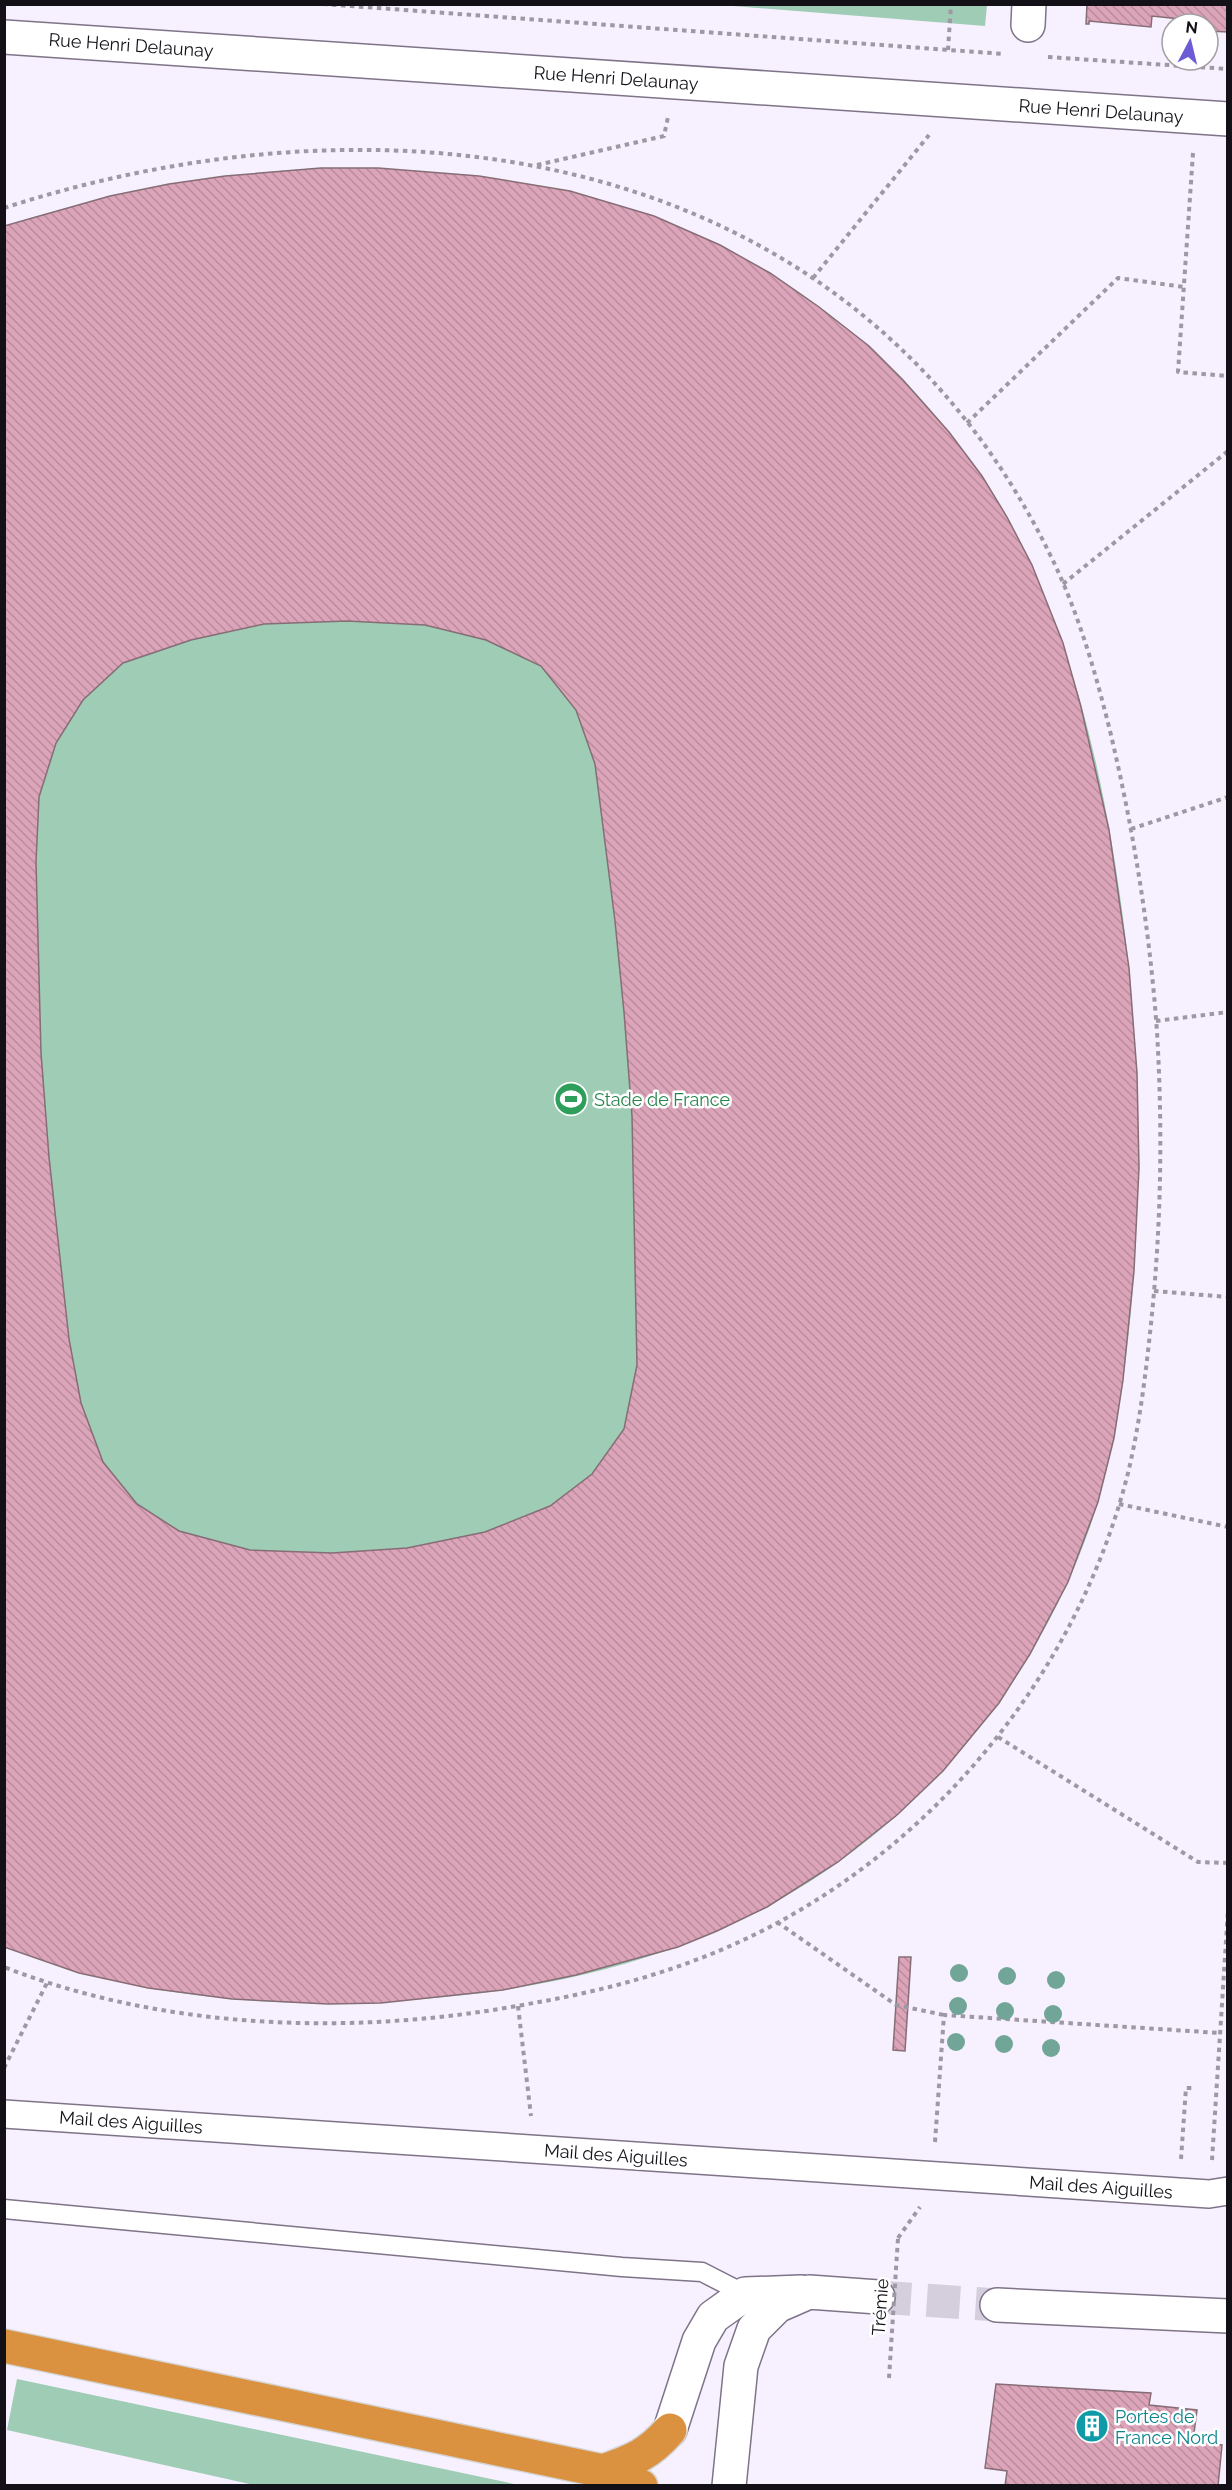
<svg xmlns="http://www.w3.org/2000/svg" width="1232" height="2490" font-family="Raleway,sans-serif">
	<defs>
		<pattern id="building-back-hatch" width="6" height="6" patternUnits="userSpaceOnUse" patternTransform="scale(1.5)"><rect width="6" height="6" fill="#dba4b8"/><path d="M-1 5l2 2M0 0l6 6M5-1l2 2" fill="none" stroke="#bb8c9d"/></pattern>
	</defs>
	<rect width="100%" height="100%" fill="#f7f0fe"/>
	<path fill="#9eccb4" d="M721,5H987L985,26Z
		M321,168C529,169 702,202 863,342C1040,495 1097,710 1125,933C1140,1059 1142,1185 1131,1311C1124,1384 1114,1457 1090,1527C1027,1706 889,1858 714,1932C633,1967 543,1987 455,1996C302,2012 148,2003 5,1947L4,226C108,193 212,174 321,168Z
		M17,2379L519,2485H254L7,2430Z"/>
	<path fill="url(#building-back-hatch)" stroke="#866d76" stroke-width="1.5" fill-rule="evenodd" d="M1087,4H1228V32L1208,31V24H1179L1180,19L1152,16L1151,27L1089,21V24H1086Z
		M321,168H378L479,176L570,191L654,216L720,245L770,273L819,307L869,346L903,380L949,432L982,476L1007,517L1032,565L1063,643L1081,707L1109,830L1129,968L1137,1073L1139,1168L1134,1271L1123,1380L1114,1438L1098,1502L1068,1582L1030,1654L999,1703L943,1771L897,1815L838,1862L767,1907L717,1931L678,1947L576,1975L503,1990L381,2003L328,2004L232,1999L148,1988L79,1973L4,1947V226L110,196L169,184L225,176ZM347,621L425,625L486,640L541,666L576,710L595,764L615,921L624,1012L632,1116L637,1365L624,1429L592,1474L550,1506L485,1532L407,1548L332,1553L250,1550L179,1531L137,1504L103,1462L81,1403L69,1339L59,1249L49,1157L41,1053L36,862L39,797L56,743L83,700L123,663L191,640L264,624Z
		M899,1957H911L905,2051L893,2050Z
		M996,2384L1151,2393L1149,2405L1197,2410L1193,2441L1222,2445L1218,2486H1005L1007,2471L985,2468Z"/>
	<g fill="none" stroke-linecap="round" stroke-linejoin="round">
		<path stroke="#d5cedc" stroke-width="33" stroke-dasharray="33 16" stroke-linecap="butt" d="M878,2297L997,2305"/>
		<defs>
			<path id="service" d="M4,2209L622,2267L702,2272L745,2294"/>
			<path id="pedestrian" d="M4,2114L1179,2192L1209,2194L1228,2191"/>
			<path id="minor" d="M1028,25L1029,4
				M4,37L1228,119"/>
			<path id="tertiary" d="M997,2305L1228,2316
				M670,2430L699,2341L713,2317L745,2294L801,2292
				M729,2486L741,2366L754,2329L777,2306L809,2292L878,2297"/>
			<path id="motorway" d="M4,2346L603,2471L641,2486
				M603,2471C633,2460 648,2455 670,2430"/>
		</defs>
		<use href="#service" stroke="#7e7388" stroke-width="21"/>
		<use href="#pedestrian" stroke="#7e7388" stroke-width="30"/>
		<use href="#minor" stroke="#7e7388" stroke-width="36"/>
		<use href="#tertiary" stroke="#7e7388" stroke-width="36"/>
		<use href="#motorway" stroke="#d5d4d5" stroke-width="36"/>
		<path stroke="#9e98a4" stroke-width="4" stroke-dasharray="4.5 4.5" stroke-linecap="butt" d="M323,4L1004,54
			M948,50L951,4
			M1048,57L1228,69
			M1193,153L1178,372L1228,376
			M537,165L664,136L668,117
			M4,208C405,78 862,153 1056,567C1081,621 1097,678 1111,735C1134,833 1150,932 1157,1032C1163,1133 1161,1233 1150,1333C1145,1380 1139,1427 1128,1473C1072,1696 900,1889 682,1965C632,1983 580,1995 528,2004C357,2036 168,2031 4,1967
			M813,278L929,135
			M967,423L1118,278L1184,287
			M1063,584L1228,451
			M1131,829L1228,797
			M1156,1021L1228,1012
			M1154,1291L1228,1297
			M1119,1504L1228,1527
			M998,1737L1198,1862L1228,1863
			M777,1922L896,2005L944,2015
			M518,2006L531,2116
			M4,2068L47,1983
			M935,2142L944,2015L1220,2033
			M1181,2159L1186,2088H1192
			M1212,2160L1228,1910
			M898,2238L920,2207"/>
		<use href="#service" stroke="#fff" stroke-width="18"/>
		<use href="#pedestrian" stroke="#fff" stroke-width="27"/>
		<use href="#minor" stroke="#fff" stroke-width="33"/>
		<use href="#tertiary" stroke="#fff" stroke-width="33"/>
		<use href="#motorway" stroke="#da9241" stroke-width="33"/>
		<path stroke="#9e98a4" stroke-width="4" stroke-dasharray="4.5 4.5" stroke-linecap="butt" d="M889,2378L898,2238"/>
	</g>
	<g fill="#70a598">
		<circle cx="959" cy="1973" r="9"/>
		<circle cx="1007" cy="1976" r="9"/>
		<circle cx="1056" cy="1980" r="9"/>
		<circle cx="958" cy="2006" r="9"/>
		<circle cx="1005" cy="2011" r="9"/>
		<circle cx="1053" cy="2014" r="9"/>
		<circle cx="956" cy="2042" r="9"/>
		<circle cx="1004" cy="2044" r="9"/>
		<circle cx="1051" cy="2048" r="9"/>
	</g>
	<defs>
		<symbol id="stadium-disc" viewBox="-11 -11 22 22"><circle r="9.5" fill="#2e9e5b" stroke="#fff"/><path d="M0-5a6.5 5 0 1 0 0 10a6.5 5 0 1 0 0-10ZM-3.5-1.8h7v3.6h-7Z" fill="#fff"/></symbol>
		<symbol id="building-disc" viewBox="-11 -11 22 22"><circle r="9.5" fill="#0f9aa8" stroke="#fff"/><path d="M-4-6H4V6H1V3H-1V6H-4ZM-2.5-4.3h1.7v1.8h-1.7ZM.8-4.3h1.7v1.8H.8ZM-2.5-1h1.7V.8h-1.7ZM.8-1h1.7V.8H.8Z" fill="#fff"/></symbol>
	</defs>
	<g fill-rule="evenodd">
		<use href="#stadium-disc" x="552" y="1080" width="38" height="38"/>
		<use href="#building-disc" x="1073" y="2407" width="38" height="38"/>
	</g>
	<g text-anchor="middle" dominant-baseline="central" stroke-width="5" stroke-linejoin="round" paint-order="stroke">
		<g font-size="18" fill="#141018" stroke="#fff">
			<text transform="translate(131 45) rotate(4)">Rue Henri Delaunay</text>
			<text transform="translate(616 78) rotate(4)">Rue Henri Delaunay</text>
			<text transform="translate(1101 111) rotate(4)">Rue Henri Delaunay</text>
			<text transform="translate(131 2122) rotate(4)">Mail des Aiguilles</text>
			<text transform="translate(616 2155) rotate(4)">Mail des Aiguilles</text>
			<text transform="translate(1101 2187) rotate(4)">Mail des Aiguilles</text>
			<text transform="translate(880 2307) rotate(-86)">Trémie</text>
		</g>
		<g font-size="18" fill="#27864d" stroke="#fff" text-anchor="start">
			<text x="594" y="1099">Stade de France</text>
		</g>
		<g font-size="18" fill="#0d838f" stroke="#fff" text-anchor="start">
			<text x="1115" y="2416">Portes de<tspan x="1115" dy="21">France Nord</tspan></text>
		</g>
	</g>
	<rect width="1232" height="2490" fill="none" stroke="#141018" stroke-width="12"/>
	<g transform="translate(1190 42) rotate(7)"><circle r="28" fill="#ffffff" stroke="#a19fa3" stroke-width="1.5"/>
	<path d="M0-4.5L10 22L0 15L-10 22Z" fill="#6b5cd6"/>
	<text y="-9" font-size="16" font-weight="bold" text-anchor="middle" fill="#141018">N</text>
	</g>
</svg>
